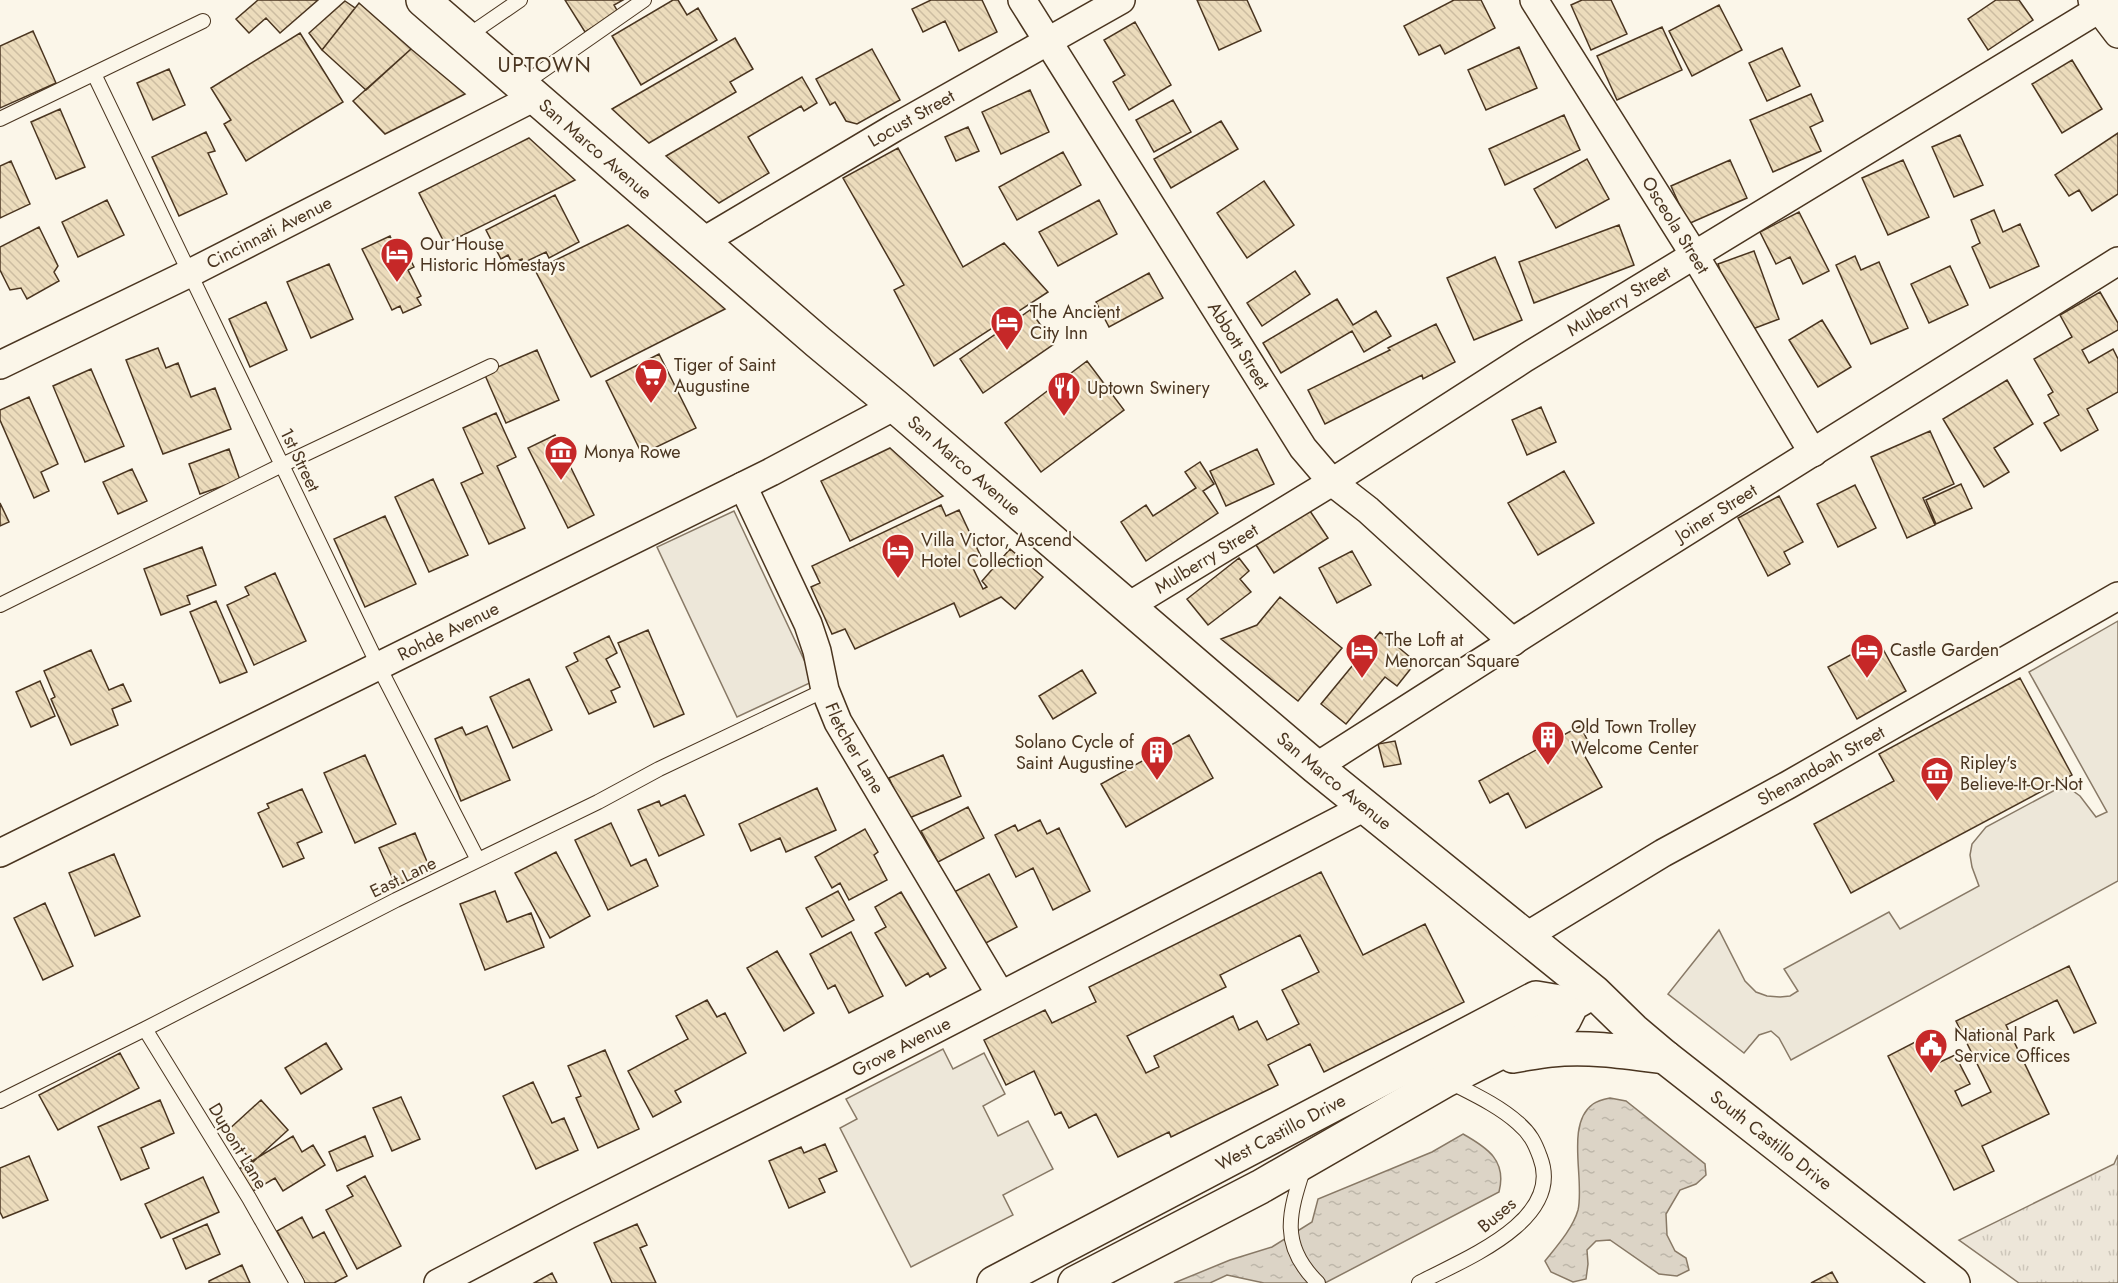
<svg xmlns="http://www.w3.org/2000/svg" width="2118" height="1283" font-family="Jost,sans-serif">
	<defs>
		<pattern id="grass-tufts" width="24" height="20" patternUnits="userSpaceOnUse" patternTransform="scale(1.5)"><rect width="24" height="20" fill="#ede6d9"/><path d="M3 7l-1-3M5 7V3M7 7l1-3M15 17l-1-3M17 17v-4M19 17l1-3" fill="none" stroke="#cdc6ba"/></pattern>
		<pattern id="water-ripples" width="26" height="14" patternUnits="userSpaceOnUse" patternTransform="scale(1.5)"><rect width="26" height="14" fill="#dcd4c6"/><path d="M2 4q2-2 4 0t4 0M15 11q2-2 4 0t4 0" fill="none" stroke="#beb7aa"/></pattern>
		<pattern id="building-back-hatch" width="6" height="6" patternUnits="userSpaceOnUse" patternTransform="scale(1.5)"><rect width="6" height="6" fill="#ecdcbc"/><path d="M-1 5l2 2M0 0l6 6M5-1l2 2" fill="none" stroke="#ccbda1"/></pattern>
	</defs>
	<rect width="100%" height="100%" fill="#fbf6e9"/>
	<path fill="url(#grass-tufts)" stroke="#887966" stroke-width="1.5" d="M2118,1155V1283H2019L1959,1240L2114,1164Z"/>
	<path fill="#ede7d9" stroke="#887966" stroke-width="1.5" d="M734,511L814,681L737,717L657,547Z
		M2118,621V881L1791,1060L1779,1038L1771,1031L1759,1035L1744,1053L1668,994L1719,930L1745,981L1756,992L1767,996L1780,997L1790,996L1798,991L1784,969L1889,912L1900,929L1979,886L1972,867L1970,855L1972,844L1986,827L2055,790L2065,789L2073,791L2080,796L2096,817L2107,812L2029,672Z
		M943,1049L953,1069L984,1053L1005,1094L983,1106L998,1136L1028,1121L1053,1169L1003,1195L1013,1215L911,1267L840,1128L857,1119L846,1099Z"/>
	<path fill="url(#water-ripples)" stroke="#887966" stroke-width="1.5" d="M1610,1098L1626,1101L1705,1164L1706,1175L1696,1184L1680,1190L1666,1214L1667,1235L1675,1251L1686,1258L1689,1270L1677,1276L1659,1274L1610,1240L1596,1241L1587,1250L1588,1264L1586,1279L1573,1282L1551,1272L1545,1261C1557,1246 1573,1228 1578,1210C1585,1180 1565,1124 1593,1104C1597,1101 1605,1099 1610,1098Z
		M1463,1134C1488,1148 1507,1161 1499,1192L1325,1283H1264L1227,1275L1210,1283H1174L1230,1260L1272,1247L1312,1222L1318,1199L1432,1152Z"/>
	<path fill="url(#building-back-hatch)" stroke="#4a3520" stroke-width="1.5" fill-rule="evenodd" d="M258,0H318L280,33L266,18L249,33L236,19Z
		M565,0H623L614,5L618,12L585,32Z
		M673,0H678L687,15L698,8L717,40L641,85L612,36Z
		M931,0H982L997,32L959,51L945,21L923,32L912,9Z
		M1197,0H1247L1261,31L1219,50Z
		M1454,0H1481L1495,28L1445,54L1440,45L1419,55L1404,26Z
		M1582,0H1611L1627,34L1591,50L1571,5Z
		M1996,0H2019L2033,20L1988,50L1968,19Z
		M345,1L355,8L322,50L309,33Z
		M359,3L411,49L366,90L322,50Z
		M1719,5L1742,50L1692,76L1669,31Z
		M1135,22L1171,85L1129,110L1113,82L1125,75L1104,40Z
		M1662,27L1682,70L1617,100L1597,56Z
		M33,31L56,83L0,108V46Z
		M300,33L343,102L246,161L224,124L231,120L211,88Z
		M735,38L753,69L730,82L736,92L649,143L612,109Z
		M1519,47L1537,88L1486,110L1468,70Z
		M1782,48L1800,86L1767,101L1749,63Z
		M411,49L465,94L385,134L353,101Z
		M872,49L900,100L857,124L846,121L835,102L830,105L816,79Z
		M2072,60L2102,109L2062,133L2032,84Z
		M169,69L185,105L153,120L137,83Z
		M802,77L817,103L804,111L801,106L748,137L769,173L719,203L666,156Z
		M1030,90L1049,132L1001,154L982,112Z
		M1811,94L1823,121L1810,127L1821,151L1773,172L1750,120Z
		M1173,100L1191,132L1154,152L1136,120Z
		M60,109L85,167L56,179L31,122Z
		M1564,115L1580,150L1505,185L1489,149Z
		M1221,121L1238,149L1171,188L1154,159Z
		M968,127L979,151L956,161L945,137Z
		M206,132L215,151L208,153L227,194L179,216L152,157Z
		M2118,133V194L2092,211L2079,190L2069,196L2055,175Z
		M1960,135L1983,185L1954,197L1932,147Z
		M529,138L575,180L445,244L419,193Z
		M898,148L963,267L1004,243L1048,292L934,366L894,290L904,285L843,178Z
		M1063,152L1081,185L1017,220L999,187Z
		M1587,159L1609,199L1556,228L1534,189Z
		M1730,160L1747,198L1688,224L1671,186Z
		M1903,160L1929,217L1888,235L1862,178Z
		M11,161L30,204L0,218V166Z
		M1264,181L1294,225L1247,258L1217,213Z
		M555,195L579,242L549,258L546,252L523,263L522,259L512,263L508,255L501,259L486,230Z
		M107,200L124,235L78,257L62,222Z
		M1099,200L1117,234L1058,266L1039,232Z
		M1994,210L2003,232L2020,224L2039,266L1990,288L1972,247L1980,243L1971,220Z
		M1799,212L1829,271L1803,284L1790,257L1776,264L1760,232Z
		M628,225L725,309L591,377L535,270Z
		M1619,225L1634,265L1534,303L1519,262Z
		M39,227L58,266L54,272L59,281L27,299L21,288L10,290L0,270V247Z
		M390,236L394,245L398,243L405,249L414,267L408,270L421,296L417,298L421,305L403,313L400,306L392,310L362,249Z
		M1754,251L1779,319L1742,333L1718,264Z
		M1855,256L1861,270L1879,262L1908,328L1871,344L1836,265Z
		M1495,257L1522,320L1474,340L1447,278Z
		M329,264L353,319L311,338L287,282Z
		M1950,266L1968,305L1929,323L1911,284Z
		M1295,271L1310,294L1262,326L1247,303Z
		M1149,273L1163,298L1109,327L1096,302Z
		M2100,292L2118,323V330L2082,350L2089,363L2113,349L2118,359V392L2087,409L2098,430L2061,451L2044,423L2059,415L2048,395L2053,392L2034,359L2072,337L2060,315Z
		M1337,299L1353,325L1376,311L1391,336L1364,352L1352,331L1281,373L1263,343Z
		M266,302L287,350L250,367L229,319Z
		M1030,310L1054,344L983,393L960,359Z
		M1822,320L1851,367L1818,387L1789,340Z
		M1436,324L1455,362L1423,379L1422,375L1325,424L1308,390L1390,350L1388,348Z
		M158,348L166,368L178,363L191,397L215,388L231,429L163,454L126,360Z
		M537,350L559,400L506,423L484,373Z
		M659,354L696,428L642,454L606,381Z
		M1087,361L1124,410L1041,472L1005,423Z
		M91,369L124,446L85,462L53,386Z
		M2007,380L2033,424L1994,448L2009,472L1984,487L1943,419Z
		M29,397L58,464L41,472L49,491L34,498L0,420V410Z
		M1541,407L1556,442L1527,455L1512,420Z
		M496,413L516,457L497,466L525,528L489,544L461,483L483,473L463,428Z
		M1930,431L1954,484L1923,498L1935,525L1907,538L1871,457Z
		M555,435L594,515L568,528L528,448Z
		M890,448L943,496L850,541L821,481Z
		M229,449L240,480L200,494L189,464Z
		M1257,449L1274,484L1226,506L1210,471Z
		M1200,462L1214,484L1203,491L1218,513L1146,561L1121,522L1146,505L1153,516L1196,488L1185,472Z
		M132,469L147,501L118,514L103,482Z
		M1564,471L1594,523L1538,555L1508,503Z
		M433,479L468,555L429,572L395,497Z
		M1961,484L1972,508L1936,524L1926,500Z
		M1855,485L1876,528L1838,547L1817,504Z
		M1779,496L1803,542L1784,552L1790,564L1768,576L1738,518Z
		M0,503L9,522L0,526Z
		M941,505L946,516L959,510L983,561L972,566L983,589L987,587L982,581L1010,549L1043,577L1015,609L1001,597L960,617L954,603L855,649L845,629L832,634L811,587L820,583L812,566Z
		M1310,511L1328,538L1274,573L1256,545Z
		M385,516L416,584L365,607L334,539Z
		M202,547L216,585L187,596L190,604L161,615L144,569Z
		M1352,551L1371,585L1337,603L1319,568Z
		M1239,558L1249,571L1240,579L1251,592L1208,625L1187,599Z
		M275,573L306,641L254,665L227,605L249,595L245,587Z
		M1280,597L1342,648L1298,701L1221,639L1257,625Z
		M216,601L247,672L220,683L190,612Z
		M648,630L684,714L654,727L618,643Z
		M1380,632L1416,662L1397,686L1385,677L1346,724L1321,704Z
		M609,636L617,653L606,659L620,687L611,691L616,702L589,714L566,667L578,661L574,653Z
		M1878,640L1906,691L1857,719L1828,667Z
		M91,650L109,690L123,684L131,701L112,709L118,725L71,745L51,699L55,697L44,671Z
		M1082,670L1096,693L1053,719L1039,696Z
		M2020,678L2072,775L1851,893L1814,824L1894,781L1879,754Z
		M529,679L552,730L513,748L490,697Z
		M40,681L55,716L31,727L16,692Z
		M487,726L510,780L461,801L435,739L462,727L466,735Z
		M1580,726L1591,747L1582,751L1602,787L1526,828L1508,793L1490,803L1479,781Z
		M1189,735L1213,778L1126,827L1101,784Z
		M1395,741L1401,764L1384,767L1378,744Z
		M365,755L396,824L355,843L324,773Z
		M943,755L961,796L907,819L889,778Z
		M817,788L836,830L786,852L780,838L751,851L739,824Z
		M302,789L322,832L297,843L304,858L283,867L258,813L269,808L267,804Z
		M685,795L704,835L659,856L638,810L659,801L661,806Z
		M968,807L984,838L938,862L921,831Z
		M1040,820L1047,834L1059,828L1090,891L1053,910L1033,868L1016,877L995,835L1015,825L1018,831Z
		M611,823L631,866L646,859L658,886L608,910L575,840Z
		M865,829L878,852L874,855L887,880L849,900L840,883L832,888L815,857Z
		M415,833L431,871L396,886L379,848Z
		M556,852L590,916L550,938L515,873Z
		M114,854L140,916L95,936L69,873Z
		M1321,872L1363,955L1425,924L1464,1002L1324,1072L1310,1044L1268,1065L1278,1085L1171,1137L1169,1132L1118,1157L1096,1114L1069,1128L1061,1112L1055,1115L1034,1071L1006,1085L984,1040L1045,1010L1052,1023L1096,1002L1089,987ZM1300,935L1319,972L1282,990L1299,1024L1267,1040L1257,1021L1239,1030L1233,1016L1154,1056L1159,1067L1146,1073L1127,1036L1226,987L1220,975Z
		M989,874L1017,927L982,945L954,892Z
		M495,891L507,922L531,913L544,947L485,970L460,904Z
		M838,891L854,920L822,937L806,908Z
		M901,892L946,968L930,977L928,973L906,986L875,933L886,927L875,907Z
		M45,903L73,966L43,980L14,918Z
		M851,932L883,996L849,1013L835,985L828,989L810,954Z
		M777,951L814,1013L784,1031L747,968Z
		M2069,966L2096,1023L2074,1033L2057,1000L2006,1025L2049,1114L1982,1146L1994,1171L1954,1190L1888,1056L1923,1038L1936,1064L1955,1055L1970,1084L1955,1091L1962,1106L1991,1092L1956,1021Z
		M707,1000L717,1017L725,1013L746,1053L675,1091L681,1102L653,1117L628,1071L688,1039L676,1016Z
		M326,1043L342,1069L301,1094L285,1068Z
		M605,1050L639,1129L598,1148L576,1098L581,1096L568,1066Z
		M120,1053L139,1088L58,1130L39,1095Z
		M533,1082L552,1123L564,1118L578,1150L536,1169L503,1096Z
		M401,1097L420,1139L392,1151L373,1108Z
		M160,1100L174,1133L141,1148L149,1168L121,1180L98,1127Z
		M261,1100L288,1130L253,1162L226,1132Z
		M293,1136L302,1152L313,1145L325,1165L283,1191L275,1178L253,1191L239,1169Z
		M365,1136L373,1156L337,1171L329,1152Z
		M825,1144L837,1171L819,1179L825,1192L789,1208L769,1161L801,1147L804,1153Z
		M29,1156L48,1200L3,1218L0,1212V1168Z
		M365,1176L401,1246L357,1269L326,1210L353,1196L347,1186Z
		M203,1177L219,1212L161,1238L145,1204Z
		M302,1217L313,1238L324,1232L347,1276L334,1283H305L277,1231Z
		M207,1224L220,1254L186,1269L173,1239Z
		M637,1224L647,1245L640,1248L656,1283H612L594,1243Z
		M242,1265L250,1283H209V1281Z
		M1832,1272L1838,1283H1811Z
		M552,1273L557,1283H534Z"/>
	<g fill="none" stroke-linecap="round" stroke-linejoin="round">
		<defs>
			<path id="lane" d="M466,37L520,0
				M94,74L379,667L478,860
				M522,85L644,0
				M0,119L203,21
				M0,605L282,465L491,366
				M145,1029L249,1198L297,1283
				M0,1101L145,1029L396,900L598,802L659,769L825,690
				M1304,1167C1289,1213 1279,1245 1318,1283
				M1419,1283C1462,1260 1565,1221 1540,1157C1535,1143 1530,1133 1518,1123C1498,1105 1471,1093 1448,1081"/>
			<g id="street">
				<path id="s1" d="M1022,0L1303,448L1332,482L1368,510L1513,642"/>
				<path id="s2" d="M1534,0L1695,256L1813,453"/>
				<path d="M2092,0L2118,34"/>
				<path id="s3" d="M702,242L894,128L1121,0"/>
				<path id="s4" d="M0,365L190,273L535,97"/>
				<path id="s5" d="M743,486L808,624L817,651L825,690L838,722L1000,994"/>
				<path id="s6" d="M1127,607L1332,482L1525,358L2114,0"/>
				<path id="s7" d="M1316,767L1612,578L2118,261"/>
				<path id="s8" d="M0,853L771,472L895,406"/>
				<path id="s9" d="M1525,937L1663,853L1788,785L2118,596"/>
				<path id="s10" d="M438,1283L568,1215L839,1079L1365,807"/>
			</g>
			<g id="secondary">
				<path d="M1513,1056C1526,1054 1538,1051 1551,1050C1589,1046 1627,1052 1665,1057"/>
				<path id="s11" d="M994,1283L1536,998L1572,1004"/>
				<path d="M1075,1283L1260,1187L1446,1080L1564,1020L1572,1004L1586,996"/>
			</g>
			<g id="primary">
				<path id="s12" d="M423,0L818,342L895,406L1210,677L1316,767L1594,992L1633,1030L1665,1057L1953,1283"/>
			</g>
		</defs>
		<use href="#lane" stroke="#4a3520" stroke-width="16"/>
		<use href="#street" stroke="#4a3520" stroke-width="30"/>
		<use href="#secondary" stroke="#4a3520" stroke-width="36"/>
		<use href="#primary" stroke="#4a3520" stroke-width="36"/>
		<use href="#lane" stroke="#fbf6e9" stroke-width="14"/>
		<use href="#street" stroke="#fbf6e9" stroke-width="27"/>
		<use href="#secondary" stroke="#fbf6e9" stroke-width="33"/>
		<use href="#primary" stroke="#fbf6e9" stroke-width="33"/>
	</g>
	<defs>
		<symbol id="hotel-pin" viewBox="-11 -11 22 30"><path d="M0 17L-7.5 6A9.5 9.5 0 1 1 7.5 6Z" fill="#c62828" stroke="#fbf6e9"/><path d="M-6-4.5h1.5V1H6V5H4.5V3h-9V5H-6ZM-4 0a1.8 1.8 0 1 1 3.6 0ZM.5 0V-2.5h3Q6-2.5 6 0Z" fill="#fff"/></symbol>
		<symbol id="supermarket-pin" viewBox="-11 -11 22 30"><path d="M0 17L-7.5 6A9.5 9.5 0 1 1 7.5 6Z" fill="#c62828" stroke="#fbf6e9"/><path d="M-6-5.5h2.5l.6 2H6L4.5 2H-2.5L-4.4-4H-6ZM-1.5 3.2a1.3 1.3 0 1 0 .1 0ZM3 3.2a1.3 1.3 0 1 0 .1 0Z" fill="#fff"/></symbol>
		<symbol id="restaurant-pin" viewBox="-11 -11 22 30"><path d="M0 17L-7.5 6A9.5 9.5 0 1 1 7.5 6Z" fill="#c62828" stroke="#fbf6e9"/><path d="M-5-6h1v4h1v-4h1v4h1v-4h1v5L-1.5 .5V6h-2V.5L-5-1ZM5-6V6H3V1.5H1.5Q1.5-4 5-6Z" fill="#fff"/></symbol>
		<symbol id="museum-pin" viewBox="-11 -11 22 30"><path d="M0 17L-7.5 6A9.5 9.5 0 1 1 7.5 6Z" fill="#c62828" stroke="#fbf6e9"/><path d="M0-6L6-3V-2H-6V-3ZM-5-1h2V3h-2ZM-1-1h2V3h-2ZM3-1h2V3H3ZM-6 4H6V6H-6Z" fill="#fff"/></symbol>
		<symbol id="building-pin" viewBox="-11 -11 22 30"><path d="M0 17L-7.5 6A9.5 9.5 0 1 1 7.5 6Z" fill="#c62828" stroke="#fbf6e9"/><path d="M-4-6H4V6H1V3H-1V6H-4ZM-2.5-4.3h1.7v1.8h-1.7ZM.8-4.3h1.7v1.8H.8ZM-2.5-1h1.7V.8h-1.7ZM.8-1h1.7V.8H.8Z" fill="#fff"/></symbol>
		<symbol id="civic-pin" viewBox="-11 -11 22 30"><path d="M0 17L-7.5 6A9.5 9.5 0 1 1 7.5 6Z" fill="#c62828" stroke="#fbf6e9"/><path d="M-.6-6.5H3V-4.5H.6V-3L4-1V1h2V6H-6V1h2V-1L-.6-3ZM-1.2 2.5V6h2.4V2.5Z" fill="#fff"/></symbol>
	</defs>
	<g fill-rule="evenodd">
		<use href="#hotel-pin" x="378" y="235" width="38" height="52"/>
		<use href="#hotel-pin" x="988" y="303" width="38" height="52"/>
		<use href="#supermarket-pin" x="632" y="356" width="38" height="52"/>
		<use href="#restaurant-pin" x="1045" y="369" width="38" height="52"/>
		<use href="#museum-pin" x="542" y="433" width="38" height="52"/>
		<use href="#hotel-pin" x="879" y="531" width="38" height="52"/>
		<use href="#hotel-pin" x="1343" y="631" width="38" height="52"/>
		<use href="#hotel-pin" x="1848" y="631" width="38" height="52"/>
		<use href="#building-pin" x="1529" y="718" width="38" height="52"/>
		<use href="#building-pin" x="1138" y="733" width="38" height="52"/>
		<use href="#museum-pin" x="1918" y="754" width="38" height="52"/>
		<use href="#civic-pin" x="1912" y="1026" width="38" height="52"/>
	</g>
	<g text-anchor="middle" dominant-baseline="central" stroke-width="4.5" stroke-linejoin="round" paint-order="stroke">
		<g font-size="18" fill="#4a3520" stroke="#fbf6e9">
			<text stroke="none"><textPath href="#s3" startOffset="243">Locust Street</textPath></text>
			<text stroke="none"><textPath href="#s12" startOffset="228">San Marco Avenue</textPath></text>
			<text stroke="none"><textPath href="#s2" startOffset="266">Osceola Street</textPath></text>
			<text stroke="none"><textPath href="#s4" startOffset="300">Cincinnati Avenue</textPath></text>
			<text stroke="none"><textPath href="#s6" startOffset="579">Mulberry Street</textPath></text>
			<text stroke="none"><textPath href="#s1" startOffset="408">Abbott Street</textPath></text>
			<text transform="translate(300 460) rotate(64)">1st Street</text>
			<text stroke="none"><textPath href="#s12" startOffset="714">San Marco Avenue</textPath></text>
			<text stroke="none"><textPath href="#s7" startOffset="474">Joiner Street</textPath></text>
			<text stroke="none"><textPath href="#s6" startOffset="93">Mulberry Street</textPath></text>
			<text stroke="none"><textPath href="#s8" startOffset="500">Rohde Avenue</textPath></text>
			<text stroke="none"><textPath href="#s5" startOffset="286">Fletcher Lane</textPath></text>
			<text stroke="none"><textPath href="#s9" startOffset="342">Shenandoah Street</textPath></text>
			<text stroke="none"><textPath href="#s12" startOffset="1200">San Marco Avenue</textPath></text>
			<text transform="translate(403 877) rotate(-26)">East Lane</text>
			<text stroke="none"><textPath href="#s10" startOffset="520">Grove Avenue</textPath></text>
			<text stroke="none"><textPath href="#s11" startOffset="324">West Castillo Drive</textPath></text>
			<text stroke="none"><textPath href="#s12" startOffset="1766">South Castillo Drive</textPath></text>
			<text transform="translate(238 1146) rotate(59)">Dupont Lane</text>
			<text transform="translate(1497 1215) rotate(-40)">Buses</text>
		</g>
		<g font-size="18" fill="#4a3520" stroke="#fbf6e9" text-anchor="start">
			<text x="420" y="244">Our House<tspan x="420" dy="21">Historic Homestays</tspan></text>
			<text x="1030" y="312">The Ancient<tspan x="1030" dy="21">City Inn</tspan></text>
			<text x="674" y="365">Tiger of Saint<tspan x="674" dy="21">Augustine</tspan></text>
			<text x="1087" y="388">Uptown Swinery</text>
			<text x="584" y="452">Monya Rowe</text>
			<text x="921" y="540">Villa Victor, Ascend<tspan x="921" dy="21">Hotel Collection</tspan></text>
			<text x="1385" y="640">The Loft at<tspan x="1385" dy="21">Menorcan Square</tspan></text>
			<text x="1890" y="650">Castle Garden</text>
			<text x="1571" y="727">Old Town Trolley<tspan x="1571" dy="21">Welcome Center</tspan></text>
			<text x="1134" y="742" text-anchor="end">Solano Cycle of<tspan x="1134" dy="21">Saint Augustine</tspan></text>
			<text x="1960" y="763">Ripley's<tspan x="1960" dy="21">Believe-It-Or-Not</tspan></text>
			<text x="1954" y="1035">National Park<tspan x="1954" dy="21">Service Offices</tspan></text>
		</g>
		<g font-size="21" letter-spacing="1.5" fill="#4a3520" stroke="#fbf6e9">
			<text x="545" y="65">UPTOWN</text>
		</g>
	</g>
</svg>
